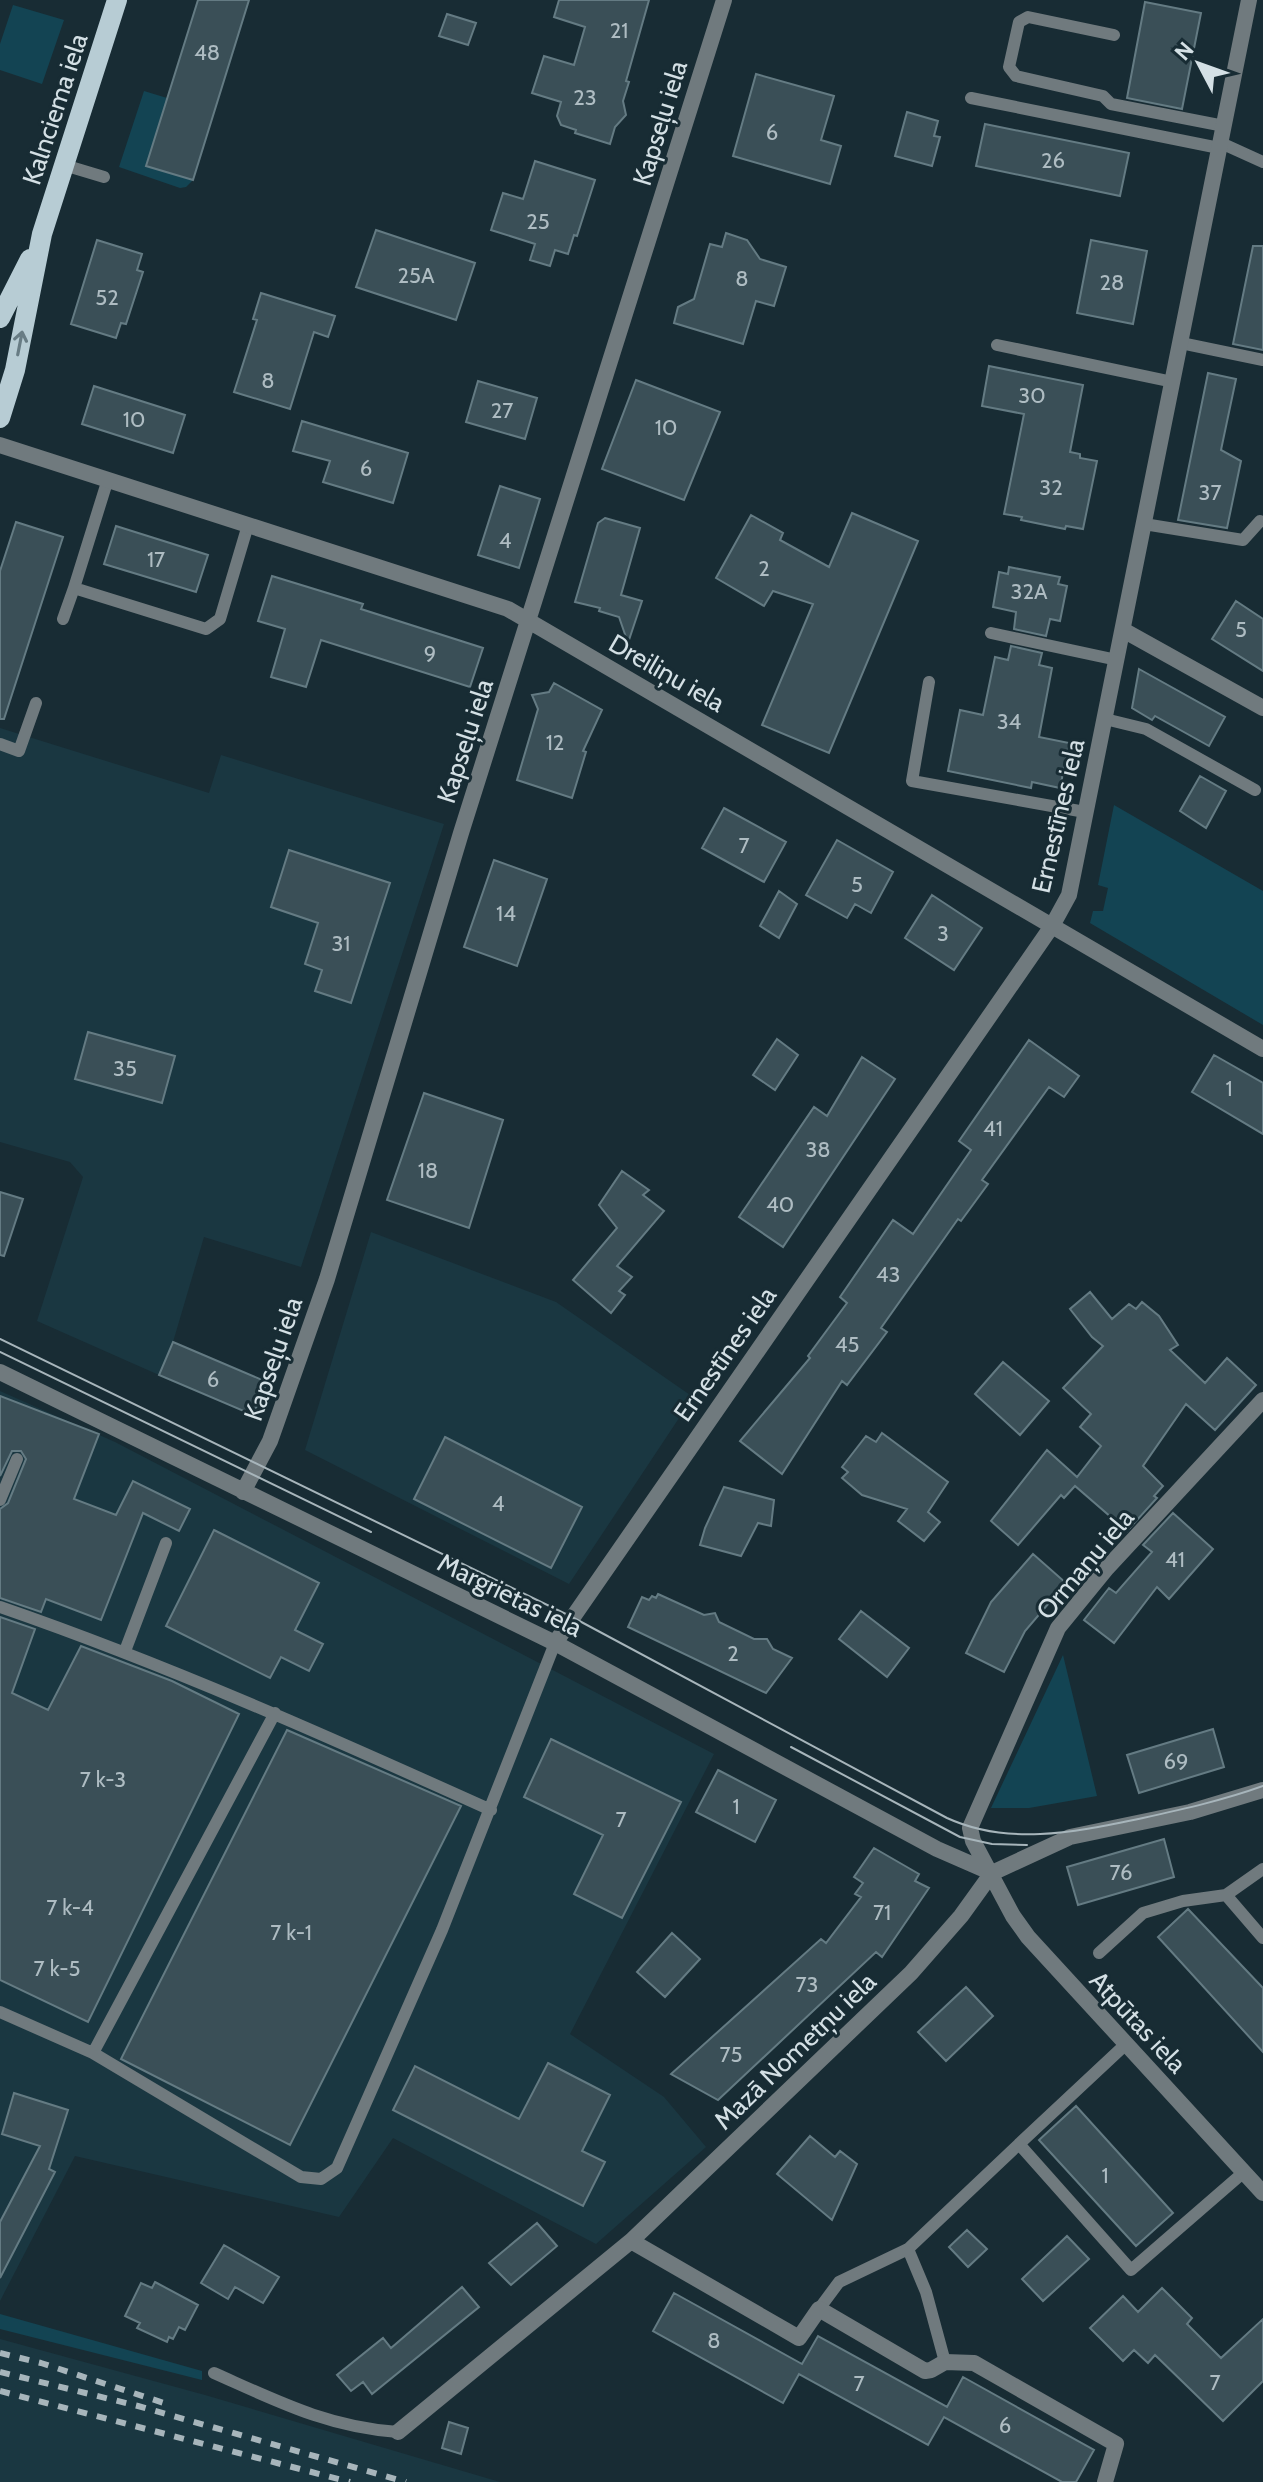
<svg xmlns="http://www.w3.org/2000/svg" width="1263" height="2482" font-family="Cabin,sans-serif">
	<rect width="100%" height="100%" fill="#182c34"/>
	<path fill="#1a3741" d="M0,728L209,793L221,755L444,824L301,1267L204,1237L173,1342L159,1375L37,1321L83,1177L70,1162L0,1142Z
		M371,1232L556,1302L693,1397L569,1584L305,1450Z
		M0,1391L115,1442L714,1754L570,2034L664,2097L706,2147L596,2244L393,2138L339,2217L75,2156L0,2301Z
		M0,2339L205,2395L500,2482H0Z"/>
	<path fill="#134453" d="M13,5L64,20L42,84L0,70V44Z
		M144,91L167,98L193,180L186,187L180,188L119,167Z
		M1114,805L1263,891V1025L1090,923L1093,911H1103L1108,888L1098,885Z
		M1063,1655L1097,1796L1029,1808H991Z
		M0,2314L202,2371V2380L0,2329Z"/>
	<path fill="#3a4f57" stroke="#647b83" stroke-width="2" d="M198,0H249L193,180L146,166Z
		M559,0H649L626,81L629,82L623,101L626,115L615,127L610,144L575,133L576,130L561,125L557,116L561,102L532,93L544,56L574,65L585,27L554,17Z
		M1145,2L1201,13L1182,109L1127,98Z
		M447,14L476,23L468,45L439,36Z
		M756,74L834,96L821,140L841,146L830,184L733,156Z
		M907,112L938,121L934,136L940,137L932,166L895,156Z
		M985,124L1129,153L1120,196L976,166Z
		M535,161L595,180L577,236L574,235L568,254L555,250L550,266L530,260L535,244L491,230L503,193L523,199Z
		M376,230L475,263L456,320L356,287Z
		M726,233L747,240L760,259L786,267L774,306L756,301L743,344L674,323L678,307L694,299L710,244L722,247Z
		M97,240L142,254L137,270L143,272L126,324L121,323L116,338L71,324Z
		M1091,240L1147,251L1133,324L1077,313Z
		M1253,246H1263V350L1233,344Z
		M261,293L335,316L328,337L314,332L290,409L234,392L257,320L253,319Z
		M989,366L1083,385L1070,452L1080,454V458L1097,461L1083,529L1066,526L1065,529L1021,520L1022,517L1004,514L1024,414L982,406Z
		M1208,373L1236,379L1221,450L1241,461L1227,528L1178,520Z
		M636,380L720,412L684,500L602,469Z
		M478,381L537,398L525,439L466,422Z
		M94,386L185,415L173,453L82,424Z
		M302,421L408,453L393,503L323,482L330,461L293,451Z
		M500,486L540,499L519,568L478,555Z
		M852,513L918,541L829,753L762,725L813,604L773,591L764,606L716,578L751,515L783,533L780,540L829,567Z
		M605,518L640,528L621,595L642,601L628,643L619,617L599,611L600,608L575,602L598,523Z
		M16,522L63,537L4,719H0V571Z
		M116,526L208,555L196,592L104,564Z
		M1009,567L1060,577L1058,584L1067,586L1060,621L1050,619L1046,636L1014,629L1016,612L993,607L999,572L1008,574Z
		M272,576L363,604L361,609L483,648L470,687L321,640L306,687L271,677L285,629L258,621Z
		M1236,601L1263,619V671L1212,639Z
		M1011,646L1042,653L1039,665L1052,668L1039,737L1069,743L1060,788L1032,782L1031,788L948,771L960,710L983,715L995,657L1008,660Z
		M1139,669L1225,717L1209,746L1155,716L1152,720L1132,708Z
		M554,683L602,710L583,751L586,752L572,798L517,780L538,709L532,695L549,692Z
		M1200,776L1226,791L1206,828L1180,811Z
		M724,808L786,842L764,882L702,848Z
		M837,840L893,872L871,913L855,904L847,918L806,895Z
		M289,850L390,883L351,1003L315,991L322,970L305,964L318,923L271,907Z
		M494,860L547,879L517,966L464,947Z
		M779,891L797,904L779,938L760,926Z
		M932,895L982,928L954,970L905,938Z
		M88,1032L175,1056L162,1103L75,1079Z
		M777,1039L798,1055L775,1090L753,1075Z
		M1029,1040L1079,1076L1064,1097L1049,1087L982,1180L988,1184L961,1221L958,1219L881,1328L887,1332L847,1385L842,1381L782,1474L740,1441L810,1358L808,1356L847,1303L840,1297L893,1220L913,1234L971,1150L959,1141Z
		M1214,1055L1263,1083V1134L1192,1092Z
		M862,1057L895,1079L783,1247L739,1217L814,1107L827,1116Z
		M424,1093L503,1120L469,1228L387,1200Z
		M622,1171L649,1190L643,1195L664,1211L617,1266L632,1277L619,1291L625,1295L611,1313L573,1280L617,1228L599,1205Z
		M0,1192L23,1199L4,1256L0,1255Z
		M1090,1292L1112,1319L1129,1304L1136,1309L1142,1302L1159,1316L1178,1345L1170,1350L1205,1383L1227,1358L1256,1385L1215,1430L1186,1404L1143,1466L1163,1486L1154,1496L1157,1498L1127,1531L1075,1486L1064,1498L1061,1495L1018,1545L991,1521L1047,1450L1077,1477L1101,1446L1080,1427L1091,1414L1063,1388L1103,1346L1092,1337L1070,1309Z
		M173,1342L267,1382L253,1415L159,1375Z
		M1003,1362L1049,1401L1020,1435L975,1394Z
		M0,1396L99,1434L74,1499L116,1515L133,1481L190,1509L179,1531L143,1513L101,1620L46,1599L41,1612L0,1598V1509L8,1503L26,1459L21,1451H12L0,1476Z
		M882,1433L948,1482L928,1512L940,1522L924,1541L898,1521L907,1509L862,1495L842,1478L848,1472L842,1467L866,1436L876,1442Z
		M445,1437L582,1507L551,1568L414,1499Z
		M724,1487L774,1500L771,1526L758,1523L741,1556L700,1545L705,1528Z
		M1173,1513L1213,1549L1169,1599L1157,1587L1114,1643L1084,1620L1109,1588L1116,1593L1152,1552L1143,1545Z
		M214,1530L319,1583L295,1630L323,1644L309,1671L281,1657L270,1678L166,1626Z
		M1033,1554L1066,1583L1025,1631L1004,1672L966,1653L991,1602Z
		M658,1594L704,1615L715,1613L719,1622L754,1639H767L773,1649L792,1658L766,1693L628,1627L642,1597L649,1600L652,1596L656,1598Z
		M861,1611L909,1648L887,1677L839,1639Z
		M0,1617L35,1629L12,1693L48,1710L81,1646L172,1681L239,1714L88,2022L0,1980Z
		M1213,1729L1224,1767L1139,1793L1127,1755Z
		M287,1730L461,1806L290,2145L121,2059Z
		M551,1739L681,1802L622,1918L574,1894L603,1835L524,1797Z
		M718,1770L776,1800L755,1842L696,1812Z
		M1164,1839L1174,1877L1078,1905L1067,1867Z
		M874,1848L919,1874L915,1881L929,1888L882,1957L876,1952L718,2100L671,2074L821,1939L826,1943L861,1897L855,1894L863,1883L854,1877Z
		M1188,1909L1263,1988V2052L1158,1937Z
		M672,1933L700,1959L665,1997L637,1972Z
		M966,1987L993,2016L946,2061L918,2032Z
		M548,2063L610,2095L582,2151L605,2162L583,2206L393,2110L415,2066L519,2119Z
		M14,2093L68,2110L49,2169L55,2172L0,2278V2222L40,2146L2,2134Z
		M1076,2106L1173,2213L1136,2246L1039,2140Z
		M810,2136L835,2157L840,2151L857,2164L832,2220L777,2174Z
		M537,2223L557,2246L511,2285L489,2263Z
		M967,2230L987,2249L968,2267L949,2247Z
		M1067,2236L1089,2259L1043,2301L1022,2279Z
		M224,2245L279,2277L263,2303L235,2287L228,2299L201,2283Z
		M155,2282L198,2305L185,2330L179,2327L173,2339L169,2337L167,2342L137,2328L140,2323L125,2316L141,2283L152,2288Z
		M462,2287L479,2307L372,2394L363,2382L351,2391L337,2375L383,2338L391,2348Z
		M1162,2288L1192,2318L1187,2324L1221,2358L1263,2319V2381L1223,2421L1155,2355L1148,2363L1134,2350L1123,2361L1090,2328L1123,2296L1138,2312Z
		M674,2293L802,2364L818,2336L947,2407L963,2377L1094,2450L1076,2482H1062L944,2417L928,2445L799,2374L783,2403L653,2331Z
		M449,2422L468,2428L461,2454L442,2448Z"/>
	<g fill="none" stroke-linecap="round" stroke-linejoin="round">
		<path stroke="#707a7e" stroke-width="12" d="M1114,35L1028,17L1019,22L1009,67L1016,76L1103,96L1111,104L1224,126
			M971,98L1219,148
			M1221,143L1263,162
			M64,165L104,177
			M1181,343L1263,360
			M997,345L1173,382
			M1144,524L1243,540L1260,521
			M74,588L108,479
			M63,619L74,588L206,629L220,619L248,525
			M991,633L1117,660
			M929,682L912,781L1085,812
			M1105,719L1146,729L1255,790
			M0,744L19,751L36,703
			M0,1500L17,1459
			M0,1607C168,1665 329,1737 491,1810
			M125,1651L166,1543
			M1226,1895L1263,1938
			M1099,1953L1143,1913L1183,1901L1226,1895L1263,1869
			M0,2012L93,2053L301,2177L321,2179L337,2168L442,1930L555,1643
			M93,2053L275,1713
			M1019,2144L1126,2044
			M819,2309L839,2282L908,2249
			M945,2362L926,2292L908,2249L1019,2144L1131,2270L1244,2172
			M214,2373C277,2401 327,2427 398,2432"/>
		<path stroke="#707a7e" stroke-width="16" d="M0,445L508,609L1263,1049
			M1123,630L1263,708
			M0,1372L555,1643L937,1849L992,1873
			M1263,1400L1107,1568L1058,1628L970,1828L973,1841L1013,1916L1028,1937L1263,2193
			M243,1492L270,1441L327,1279L461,833L724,0
			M555,1643L1052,926L1069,895L1249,0
			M631,2241L799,2338L819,2309L925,2371L931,2370L945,2362L974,2363L1116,2444L1105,2482
			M398,2432L631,2241L911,1973L961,1916L992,1873L1070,1837L1190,1812L1263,1790"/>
		<path stroke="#b7ccd4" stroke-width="20" d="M0,318L30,259
			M0,418L15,370L42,234L117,0"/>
		<path stroke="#a7b5bb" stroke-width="2" d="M0,1339L572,1617L947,1818C1010,1847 1079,1831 1143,1818C1184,1809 1224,1800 1263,1786
			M0,1352L371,1532
			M791,1747L960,1837L992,1844L1027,1845"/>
		<path stroke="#a7b5bb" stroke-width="6" stroke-dasharray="10 10" stroke-linecap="butt" d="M0,2353L41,2363L167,2404
			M0,2372L138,2406L406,2482
			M0,2391L350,2482"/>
	</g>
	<defs><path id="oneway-shaft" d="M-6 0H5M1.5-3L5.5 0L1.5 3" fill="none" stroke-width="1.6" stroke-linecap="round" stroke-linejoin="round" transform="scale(2)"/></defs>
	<use stroke="#687c84" href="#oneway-shaft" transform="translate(20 343) rotate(-79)"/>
	<g text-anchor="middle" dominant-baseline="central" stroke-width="6" stroke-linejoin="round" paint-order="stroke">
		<g font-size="22" fill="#aebcc2">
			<text x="619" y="30">21</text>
			<text x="207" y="52">48</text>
			<text x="585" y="97">23</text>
			<text x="772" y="132">6</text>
			<text x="1053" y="160">26</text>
			<text x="538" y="221">25</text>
			<text x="416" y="275">25A</text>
			<text x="742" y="278">8</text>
			<text x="1112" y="282">28</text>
			<text x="107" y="297">52</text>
			<text x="268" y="380">8</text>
			<text x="1032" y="395">30</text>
			<text x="502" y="410">27</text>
			<text x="134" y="419">10</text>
			<text x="666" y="427">10</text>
			<text x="366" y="468">6</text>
			<text x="1051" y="487">32</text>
			<text x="1210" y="492">37</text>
			<text x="505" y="540">4</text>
			<text x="156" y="559">17</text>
			<text x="764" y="568">2</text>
			<text x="1029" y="591">32A</text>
			<text x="1241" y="629">5</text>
			<text x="430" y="653">9</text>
			<text x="1009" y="721">34</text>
			<text x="555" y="742">12</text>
			<text x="744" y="845">7</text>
			<text x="857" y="884">5</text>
			<text x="506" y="913">14</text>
			<text x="943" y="933">3</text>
			<text x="341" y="943">31</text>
			<text x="125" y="1068">35</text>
			<text x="1229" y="1088">1</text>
			<text x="993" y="1128">41</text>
			<text x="818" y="1149">38</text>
			<text x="428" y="1170">18</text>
			<text x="780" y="1204">40</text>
			<text x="888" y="1274">43</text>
			<text x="847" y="1344">45</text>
			<text x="213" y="1379">6</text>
			<text x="498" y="1503">4</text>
			<text x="1175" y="1559">41</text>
			<text x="733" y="1653">2</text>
			<text x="1176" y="1761">69</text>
			<text x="103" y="1779">7 k-3</text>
			<text x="736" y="1806">1</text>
			<text x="621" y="1819">7</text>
			<text x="1121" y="1872">76</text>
			<text x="70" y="1907">7 k-4</text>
			<text x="882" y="1912">71</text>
			<text x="291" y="1932">7 k-1</text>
			<text x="57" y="1968">7 k-5</text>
			<text x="807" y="1984">73</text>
			<text x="731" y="2054">75</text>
			<text x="1105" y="2175">1</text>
			<text x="714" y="2340">8</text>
			<text x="1215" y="2382">7</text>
			<text x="859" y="2383">7</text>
			<text x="1005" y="2425">6</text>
		</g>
		<g font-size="26" fill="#d4e0e5" stroke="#182c34">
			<text transform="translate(55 109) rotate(-72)">Kalnciema iela</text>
			<text transform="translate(660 123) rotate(-73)">Kapseļu iela</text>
			<text transform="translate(667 673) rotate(30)">Dreiliņu iela</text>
			<text transform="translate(465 741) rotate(-72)">Kapseļu iela</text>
			<text transform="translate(1058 816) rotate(-77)">Ernestīnes iela</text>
			<text transform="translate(725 1354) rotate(-55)">Ernestīnes iela</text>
			<text transform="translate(273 1359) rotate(-71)">Kapseļu iela</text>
			<text transform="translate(1085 1564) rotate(-50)">Ormaņu iela</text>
			<text transform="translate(510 1595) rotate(26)">Margrietas iela</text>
			<text transform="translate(1138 2022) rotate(47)">Atpūtas iela</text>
			<text transform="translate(795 2051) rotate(-44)">Mazā Nometņu iela</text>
		</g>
	</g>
	<g transform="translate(1199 64) rotate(311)" stroke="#182c34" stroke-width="6" paint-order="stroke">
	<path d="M0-6L14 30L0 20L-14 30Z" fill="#d4e0e5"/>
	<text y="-12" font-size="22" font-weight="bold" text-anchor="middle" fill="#d4e0e5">N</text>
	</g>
</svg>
